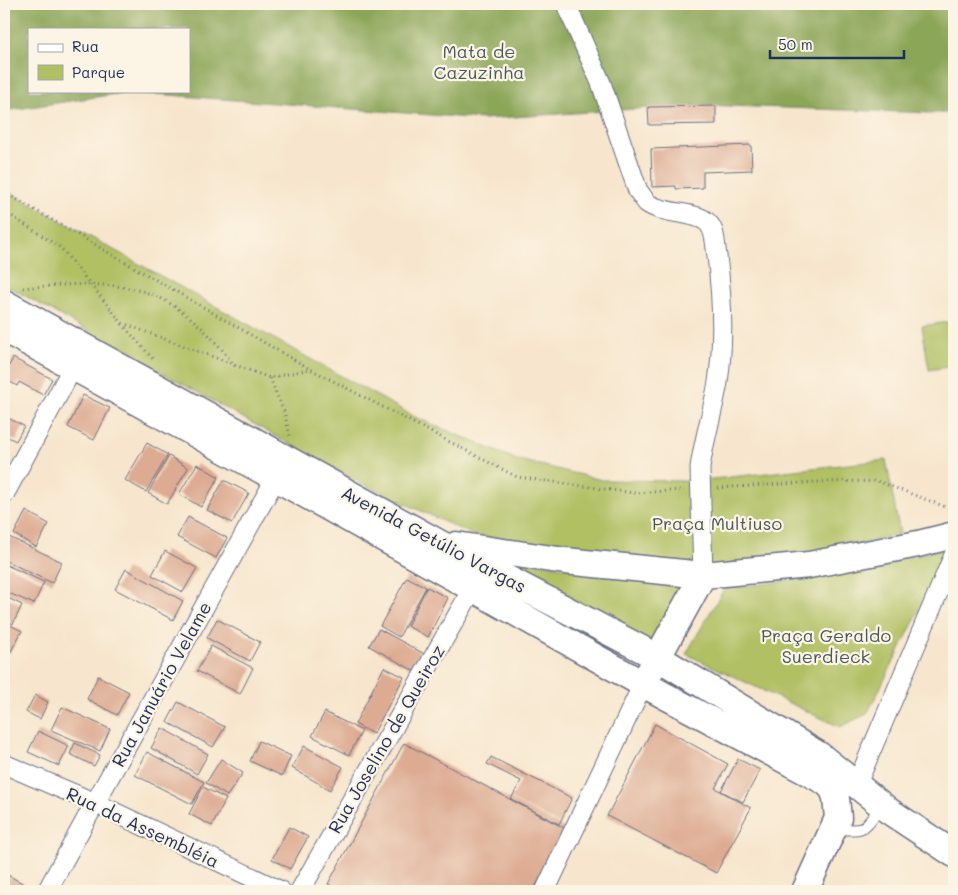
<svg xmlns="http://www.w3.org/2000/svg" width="958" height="895" font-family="Mali,sans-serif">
	<rect width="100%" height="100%" fill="#fcf5e5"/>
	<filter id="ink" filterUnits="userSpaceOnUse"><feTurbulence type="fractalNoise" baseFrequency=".02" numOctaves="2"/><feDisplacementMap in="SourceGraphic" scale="10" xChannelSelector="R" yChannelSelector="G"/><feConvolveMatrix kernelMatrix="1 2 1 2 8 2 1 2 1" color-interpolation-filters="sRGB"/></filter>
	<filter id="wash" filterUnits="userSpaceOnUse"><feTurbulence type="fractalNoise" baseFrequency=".0096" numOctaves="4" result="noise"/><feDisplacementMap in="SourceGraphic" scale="20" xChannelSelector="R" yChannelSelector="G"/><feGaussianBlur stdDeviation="1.12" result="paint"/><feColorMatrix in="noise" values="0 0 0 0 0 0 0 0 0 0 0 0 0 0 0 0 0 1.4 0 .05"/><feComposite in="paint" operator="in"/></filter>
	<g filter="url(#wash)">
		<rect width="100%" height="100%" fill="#f7e6cd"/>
		<path fill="#b0c063" stroke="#667860" d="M4,189L415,417L515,459L602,480L694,481L886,460L900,534L849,547L715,568L677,566L473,535L352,479L4,284Z
			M954,321V366L929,370L922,326Z
			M944,549L943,564L867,714L840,727L686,654L724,589L834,575Z
			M476,552L683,588L650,643Z"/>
		<path fill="#8ca659" stroke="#546a5c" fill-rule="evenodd" d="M4,4H954V113H931L697,105L483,119L129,92L4,111ZM29,29H189V91H29Z"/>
		<g id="blocks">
			<path fill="#ddab92" d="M716,106V124L649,125L648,107Z
				M751,145L752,170L703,172V188L676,189V186L652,187L651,149Z
				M13,358L52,379L43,395L19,382L17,386L4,378V375Z
				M83,395L110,408L94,440L68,427Z
				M4,416L24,426L16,441L4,435Z
				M147,443L168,455L146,492L125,480Z
				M169,456L188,468L167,504L148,493Z
				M197,464L219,477L201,507L179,494Z
				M224,480L249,493L232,523L207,510Z
				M26,511L49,524L36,547L14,534Z
				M188,517L227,538L216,558L177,537Z
				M9,537L62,562L52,583L4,560V549Z
				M165,551L197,568L183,592L152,575Z
				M4,564L44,582L34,604L4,591Z
				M126,569L183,601L173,620L115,589Z
				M407,577L426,587L399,637L380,626Z
				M427,587L448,598L428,637L407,626Z
				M4,596L22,605L13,624L4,619Z
				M217,619L260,642L250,661L207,638Z
				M4,622L22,631L10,653L4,650Z
				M379,629L428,656L418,673L369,646Z
				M211,646L253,668L240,694L197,671Z
				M384,667L404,677L373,734L355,724Z
				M98,676L129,692L117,715L87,699Z
				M35,695L48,702L40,719L26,712Z
				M178,702L225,727L213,747L167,722Z
				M62,707L110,729L100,751L51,730Z
				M325,712L362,731L349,755L312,736Z
				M655,724L728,764L715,788L751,808L716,873L607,816Z
				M162,728L208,754L197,774L151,748Z
				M38,731L69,746L59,766L28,752Z
				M259,741L291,756L282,776L250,761Z
				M75,743L100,755L94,766L70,754Z
				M404,743L566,829L533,891H341L328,884Z
				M304,746L343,767L330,790L292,768Z
				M147,752L204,782L192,804L135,775Z
				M491,757L572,798L559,824L511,799L521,781L487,764Z
				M221,759L243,773L227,796L206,783Z
				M738,759L760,770L743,802L721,791Z
				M203,787L226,799L212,826L189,814Z
				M289,827L308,837L290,869L272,859Z
				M4,873L24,884L19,891H4Z"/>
		</g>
	</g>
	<g filter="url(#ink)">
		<use href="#blocks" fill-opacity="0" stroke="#686f85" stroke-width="1"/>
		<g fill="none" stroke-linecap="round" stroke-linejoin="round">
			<defs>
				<path id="lane" d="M835,828C866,832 863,830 881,806"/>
				<path id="street" d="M566,4L601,83L638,191C641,194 644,200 647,203C663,215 697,211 708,223C716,231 715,245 717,256C722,296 724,342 718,382C713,411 704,439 700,468L703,575
					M4,495L73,367
					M4,764L95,803L281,891
					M856,786L954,555
					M47,891L95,803L276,478
					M300,891L473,588
					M545,891L643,684"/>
				<path id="secondary" d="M4,303L437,542L657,657L819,755L889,811L954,854
					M4,329L276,478L643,684L826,782L833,789L836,798L838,818L805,891
					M456,545L565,561L703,575L809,565L918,544L954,535
					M649,673L703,575"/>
			</defs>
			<use href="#lane" stroke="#686f85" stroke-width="12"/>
			<use href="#street" stroke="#686f85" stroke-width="21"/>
			<use href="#secondary" stroke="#686f85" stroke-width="29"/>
			<path stroke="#686f85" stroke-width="3" stroke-dasharray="1 4" stroke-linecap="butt" d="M4,192L310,369L517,477L634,493L684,490
				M4,211L61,248L122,323L270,378L309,369
				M23,288C67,284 130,278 169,303C196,319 216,341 235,366
				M122,324L154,360
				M270,378L284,412L290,436
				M718,488L815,482L877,481L954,510"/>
			<use href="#lane" stroke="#fff" stroke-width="10"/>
			<use href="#street" stroke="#fff" stroke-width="19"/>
			<use href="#secondary" stroke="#fff" stroke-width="26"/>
		</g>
	</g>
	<g text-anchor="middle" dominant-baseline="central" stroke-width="4.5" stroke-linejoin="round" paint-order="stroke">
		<g font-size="18" fill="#485a60" stroke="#fcf5e5">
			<text x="479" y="51">Mata de<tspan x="479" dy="21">Cazuzinha</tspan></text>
			<text x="717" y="523">Praça Multiuso</text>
			<text x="826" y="635">Praça Geraldo<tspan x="826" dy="21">Suerdieck</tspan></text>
		</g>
		<g font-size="18" fill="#1b2f5e" stroke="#fcf5e5">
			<text transform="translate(434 539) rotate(28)">Avenida Getúlio Vargas</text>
			<text transform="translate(161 684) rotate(-61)">Rua Januário Velame</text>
			<text transform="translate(386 739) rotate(-60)">Rua Joselino de Queiroz</text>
			<text transform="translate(143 827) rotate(25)">Rua da Assembléia</text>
		</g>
	</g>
	<rect width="958" height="895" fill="none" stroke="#fcf5e5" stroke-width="20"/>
	<rect x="28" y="28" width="162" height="65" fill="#fcf5e5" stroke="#a2a6af"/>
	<rect x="38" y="44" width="25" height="8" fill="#ffffff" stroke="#a2a6af"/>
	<text x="72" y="52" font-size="15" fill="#1b2f5e">Rua</text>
	<rect x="38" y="65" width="25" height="15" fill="#b0c063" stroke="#a2a6af"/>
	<text x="72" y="78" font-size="15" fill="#1b2f5e">Parque</text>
	<path d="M770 50v8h134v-8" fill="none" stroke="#1b2f5e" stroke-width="2.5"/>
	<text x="778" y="50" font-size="15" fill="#1b2f5e" stroke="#fcf5e5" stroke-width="4" paint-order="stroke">50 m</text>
</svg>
